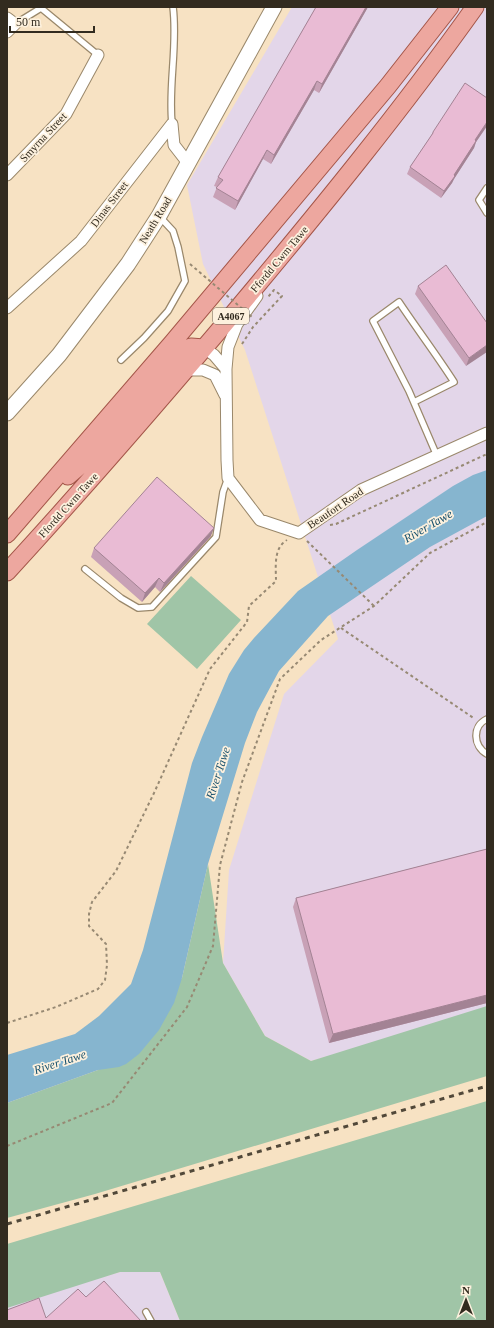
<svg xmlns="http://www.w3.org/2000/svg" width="494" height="1328" font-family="'Times New Roman',serif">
	<rect width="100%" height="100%" fill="#f7e2c3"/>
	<path fill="#e3d6e9" d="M292,7H487V1011L311,1061L265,1036L223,963L229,870L284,694L338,639L245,350L203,264L187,185Z
		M120,1272H160L180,1321H7V1303Z"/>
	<path fill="#a0c5a7" d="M191,576L241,620L197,669L147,624Z
		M208,864L223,963L265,1036L311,1061L487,1006V1076L95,1194L7,1218V1103L98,1070L182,978Z
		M487,1101V1321H180L160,1272H120L7,1308V1244Z"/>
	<path fill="#86b5cf" d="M487,470V516L430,547L328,616L279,671L257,712L245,743L208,864L182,978L174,1003L159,1030L139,1054L126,1064L119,1067L98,1070L7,1103V1055L75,1034L99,1016L131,984L143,950L192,763L202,737L229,674L244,650L254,638L298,591L357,550L453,486L473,475Z"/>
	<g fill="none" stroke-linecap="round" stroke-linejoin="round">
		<defs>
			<path id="service" d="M15,24L41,8L98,55
				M172,124C168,85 178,46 173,7
				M487,188L479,200L487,213
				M121,360L144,338L168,311L185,281L178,247L173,231L159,216
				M414,402L454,382C436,354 417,329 399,302L373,321L409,391L437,456
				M85,569L121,598L138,608L152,607L216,537L223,492L228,478
				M487,719C472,726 473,746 487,754
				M146,1312L151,1321"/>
			<path id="minor" d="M7,18L15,24L7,32
				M7,175L66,114L98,55
				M7,308L81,241L172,124L174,145L188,163
				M204,348L214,355L226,369L227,460L228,478L260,520L299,533L361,490L487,433
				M226,369L228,347L237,324L257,296
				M185,370H203L215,375L225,395"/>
			<path id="secondary" d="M7,413L59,355L128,264L159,216L274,7"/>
			<path id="primary" d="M68,476L90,457L180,351L191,347L204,348
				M7,534L173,342L388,86L450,7
				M7,572C86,486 162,398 238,308C320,210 401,111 475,7"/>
		</defs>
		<use href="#service" stroke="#9a886b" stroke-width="8"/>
		<use href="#minor" stroke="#9a886b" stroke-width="13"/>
		<use href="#secondary" stroke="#9a886b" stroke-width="17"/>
		<use href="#primary" stroke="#a45649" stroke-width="19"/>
		<path stroke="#978973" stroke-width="2" stroke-dasharray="3 3" stroke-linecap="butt" d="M242,344L253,327L282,296L274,290L268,297
			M330,525L336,524L487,454
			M307,541L374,606
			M341,628L475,719
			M7,1023L56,1007L98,989L105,980L107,965L106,944L89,926V914L92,902L116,871L154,793L210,669L247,622L249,606L276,581C276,568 273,548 287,540
			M7,1146L112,1103L187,1007L213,946L220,865L242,782L280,679L321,640L374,606L430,553L487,522"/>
		<use href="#service" stroke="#fff" stroke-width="5.5"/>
		<use href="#minor" stroke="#fff" stroke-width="11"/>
		<use href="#secondary" stroke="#fff" stroke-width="15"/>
		<use href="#primary" stroke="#eda79f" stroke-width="17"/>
		<path stroke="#514839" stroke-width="3" stroke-dasharray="5 5" stroke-linecap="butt" d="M7,1224L487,1086"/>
		<path stroke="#978973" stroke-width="2" stroke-dasharray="3 3" stroke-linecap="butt" d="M190,264L252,317"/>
	</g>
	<path fill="#c8a1b6" d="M316,7H368L319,93L314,90L271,164L263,159L235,210L213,197L217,187L214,186L218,177Z
		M487,98V126L476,142L474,148L454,179L452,183L441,198L407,174L410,167L431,136L433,132Z
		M418,286L487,323L466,366L415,294Z
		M211,536L160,592L155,587L142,602L91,557L94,548Z
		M487,849V1003L329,1043L293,907L296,898Z"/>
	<path fill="#a38394" d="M366,7H368L319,93L322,84Z
		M317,81L314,90L271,164L274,155Z
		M487,122V126L476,142L474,148L454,179L452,183L441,198L444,191L475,140Z
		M267,150L263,159L235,210L238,201Z
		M487,345V352L466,366L469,358Z
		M214,528L211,536L160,592L164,583Z
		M159,578L155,587L142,602L145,593Z
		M487,995V1003L329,1043L333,1034Z"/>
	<path fill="#e9bbd4" stroke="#a38394" d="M316,7H366L322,84L317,81L274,155L267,150L238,201L216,188L223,180L218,177Z
		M465,83L487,98V122L475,140L476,141L454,175L455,176L444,191L410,167L433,133V132Z
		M446,265L487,323V345L469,358L418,286Z
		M157,477L214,528L164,583L159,578L145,593L94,548Z
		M487,849V995L333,1034L296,898Z
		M104,1281L141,1321H7V1310L39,1298L46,1318L78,1289L86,1297Z"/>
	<g text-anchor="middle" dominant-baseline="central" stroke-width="3.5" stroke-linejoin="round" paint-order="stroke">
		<rect fill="#fdf1de" stroke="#6f6658" stroke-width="1" x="213" y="308" width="36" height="16" rx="3"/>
		<g font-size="10" font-weight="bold" fill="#322b1f">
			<text x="231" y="316">A4067</text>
		</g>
		<g font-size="11" fill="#322b1f" stroke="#fdf1de">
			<text transform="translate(43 137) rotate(-47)">Smyrna Street</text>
			<text transform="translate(109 204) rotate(-53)">Dinas Street</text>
			<text transform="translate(155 220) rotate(-59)">Neath Road</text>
			<text transform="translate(279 259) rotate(-50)">Ffordd Cwm Tawe</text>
			<text transform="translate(68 505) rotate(-48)">Ffordd Cwm Tawe</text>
			<text transform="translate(335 508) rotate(-34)">Beaufort Road</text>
		</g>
		<g font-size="12" font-style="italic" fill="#18516d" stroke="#fdf1de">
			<text transform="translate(428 526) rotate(-30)">River Tawe</text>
			<text transform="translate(218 773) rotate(-72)">River Tawe</text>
			<text transform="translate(60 1062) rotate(-18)">River Tawe</text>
		</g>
	</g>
	<rect width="494" height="1328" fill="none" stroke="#322b1f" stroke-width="16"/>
	<g transform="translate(466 1300)" stroke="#fdf1de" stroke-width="3" paint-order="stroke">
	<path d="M0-3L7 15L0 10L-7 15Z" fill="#322b1f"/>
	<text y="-6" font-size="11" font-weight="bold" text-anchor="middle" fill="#322b1f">N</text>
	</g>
	<path d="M10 26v6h84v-6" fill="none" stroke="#322b1f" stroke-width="2"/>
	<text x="16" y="26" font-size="12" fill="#322b1f" stroke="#fdf1de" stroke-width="3" paint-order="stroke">50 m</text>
</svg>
